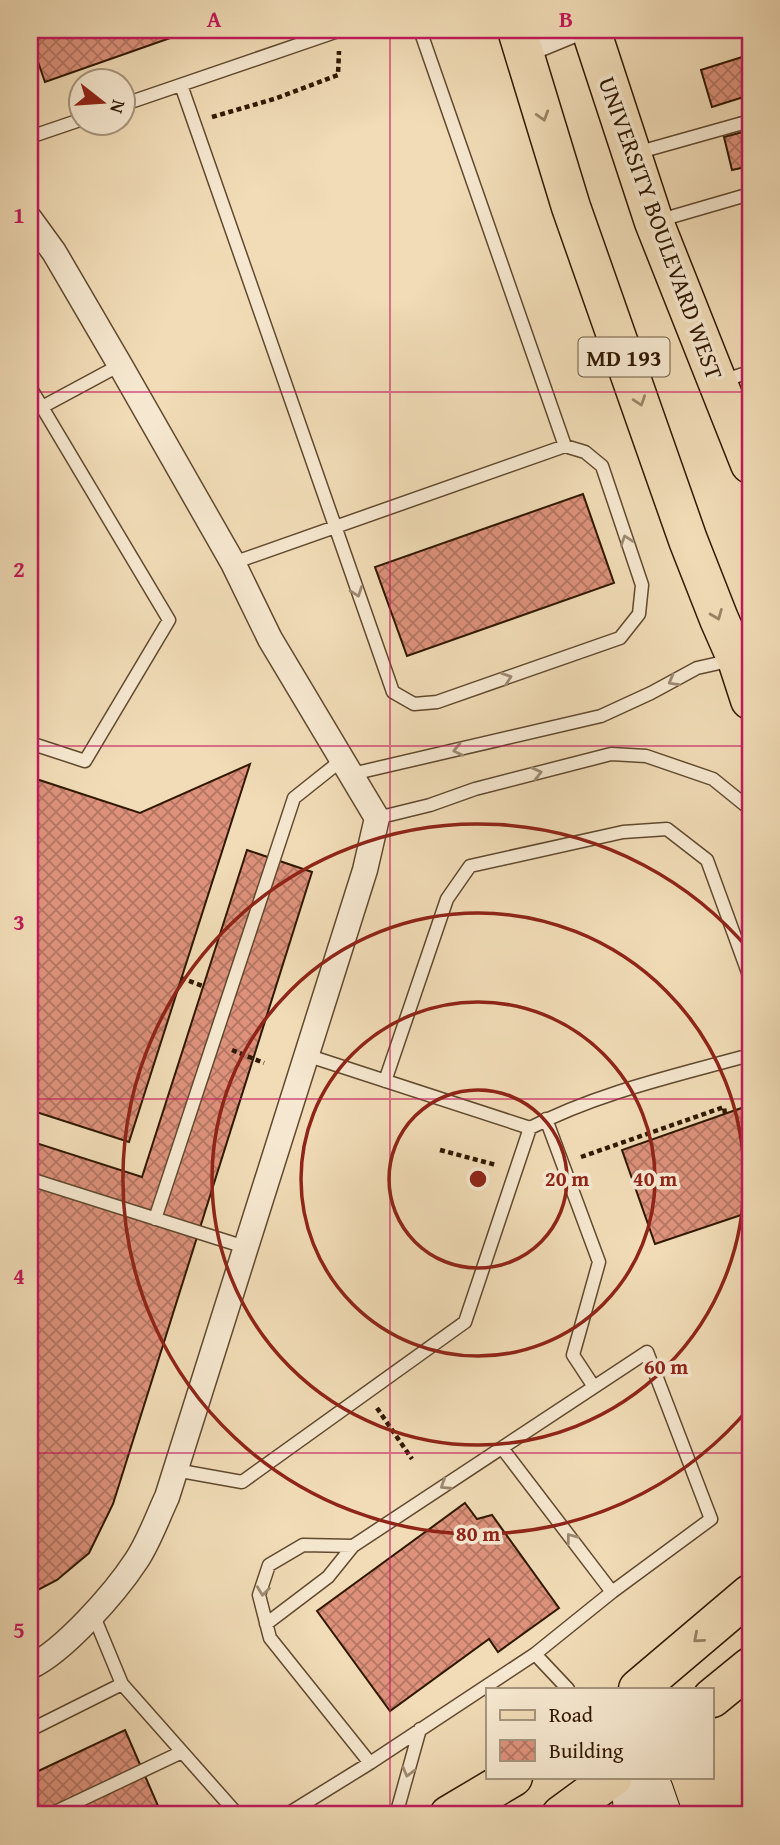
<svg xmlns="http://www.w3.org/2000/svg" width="780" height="1845" font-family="'Gentium Book Plus',serif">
	<defs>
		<pattern id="building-cross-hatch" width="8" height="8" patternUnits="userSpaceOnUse" patternTransform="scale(1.75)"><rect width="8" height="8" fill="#de927c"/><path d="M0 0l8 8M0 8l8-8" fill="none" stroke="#b47663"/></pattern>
	</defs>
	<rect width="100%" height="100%" fill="#f1dcb7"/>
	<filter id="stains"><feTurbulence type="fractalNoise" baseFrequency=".00286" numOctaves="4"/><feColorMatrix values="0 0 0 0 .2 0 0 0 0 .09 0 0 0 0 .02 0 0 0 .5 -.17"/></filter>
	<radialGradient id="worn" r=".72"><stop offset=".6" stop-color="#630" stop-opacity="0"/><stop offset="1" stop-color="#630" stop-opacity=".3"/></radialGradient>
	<path fill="url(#building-cross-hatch)" stroke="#301800" stroke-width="2" d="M30,30H193L45,82L30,39Z
		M742,57L750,84V95L712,107L701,70Z
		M750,130V166L732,170L724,137Z
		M583,494L614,583L407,656L375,567Z
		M250,764L129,1142L30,1110V777L140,813Z
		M247,850L312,872L113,1504L89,1553L57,1580L30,1594V1141L142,1177Z
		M750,1105V1212L655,1244L622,1150Z
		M465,1503L477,1519L492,1515L559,1608L498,1652L489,1639L390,1711L317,1611Z
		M125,1730L162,1815H30V1775Z"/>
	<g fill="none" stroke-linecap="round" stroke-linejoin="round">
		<defs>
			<path id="lane" d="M420,30L565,446
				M181,85L393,692L414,704L437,702L620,638L639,614L642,585L602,466L585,452L565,446L233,563
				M122,105L341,30
				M30,137L80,120
				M636,153L750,121
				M657,221L750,194
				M721,381L750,372
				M30,387L169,620L85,761L30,743
				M42,407L120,365
				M352,774L601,716L651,693L697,668L733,660
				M377,818L430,805L475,789L611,754L646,756L713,779L750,809
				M306,1055L530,1128C597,1093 674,1076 746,1056L750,1049
				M385,1081L447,899L470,866L623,832L667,829L707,860L750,978
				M546,1119L599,1262L573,1355L594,1387
				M30,1179L245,1247
				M155,1219L294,798L343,759
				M502,1448L612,1592
				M175,1470L242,1482L465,1322L530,1128
				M93,1614L122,1684L238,1815
				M266,1624L328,1577L353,1546
				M535,1654L568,1689
				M30,1730L122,1684
				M49,1815L182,1752
				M286,1815L370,1763L535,1654L612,1592L711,1519L647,1352L353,1546L303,1545L269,1565L259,1595L270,1638L370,1763
				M396,1815L420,1729"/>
			<path id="street" d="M523,51L574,30
				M30,219L54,252L120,365L233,563L270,639L377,818L365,870L167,1497C157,1518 149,1542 136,1561C115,1593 64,1651 30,1667"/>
			<path id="secondary" d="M629,1777L633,1815
				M641,1777L654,1789L663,1815"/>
			<path id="primary" d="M517,30L571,207L688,540L719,619L737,660L750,700
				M591,30L654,222L750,464
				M638,1689L750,1594
				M712,1698L750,1667
				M449,1815L513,1777
				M561,1815L613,1777"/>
		</defs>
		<use href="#lane" stroke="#60492e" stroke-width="15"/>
		<use href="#street" stroke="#60492e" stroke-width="27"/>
		<use href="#secondary" stroke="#301800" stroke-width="39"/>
		<use href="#primary" stroke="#301800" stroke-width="41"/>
		<path stroke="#301800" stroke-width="4.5" stroke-dasharray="5 3.5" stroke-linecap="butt" d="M212,117L274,99L338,75L339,51
			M181,978L203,986
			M232,1050L264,1063
			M440,1150L496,1165
			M581,1157L724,1107L725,1114
			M377,1408L412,1459"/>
		<use href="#lane" stroke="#f6e8d0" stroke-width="12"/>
		<use href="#street" stroke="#f6e8d0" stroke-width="24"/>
		<use href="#secondary" stroke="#f6e8d0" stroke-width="37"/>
		<use href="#primary" stroke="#f1dcb7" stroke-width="38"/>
	</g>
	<defs><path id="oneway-chevron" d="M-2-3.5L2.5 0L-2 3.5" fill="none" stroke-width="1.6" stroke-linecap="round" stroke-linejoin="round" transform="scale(1.75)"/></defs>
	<g stroke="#9a8465">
		<use href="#oneway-chevron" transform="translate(543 116) rotate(73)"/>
		<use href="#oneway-chevron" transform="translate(640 401) rotate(71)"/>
		<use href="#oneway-chevron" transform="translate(717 615) rotate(68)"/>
		<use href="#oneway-chevron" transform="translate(698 1638) rotate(139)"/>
	</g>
	<g stroke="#9d8a72">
		<use href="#oneway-chevron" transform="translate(626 540) rotate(-109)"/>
		<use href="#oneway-chevron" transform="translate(357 592) rotate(70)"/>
		<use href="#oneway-chevron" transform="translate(507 678) rotate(-19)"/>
		<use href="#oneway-chevron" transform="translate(673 681) rotate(151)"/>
		<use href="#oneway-chevron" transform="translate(458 750) rotate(167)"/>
		<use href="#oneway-chevron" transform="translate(537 773) rotate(-14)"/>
		<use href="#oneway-chevron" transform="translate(445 1485) rotate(147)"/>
		<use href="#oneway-chevron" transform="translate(571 1538) rotate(-127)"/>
		<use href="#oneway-chevron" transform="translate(263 1591) rotate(97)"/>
		<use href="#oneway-chevron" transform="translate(408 1772) rotate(105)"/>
	</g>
	<path fill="none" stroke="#c2185b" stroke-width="2" stroke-opacity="0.55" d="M390,30V1815M30,392H750M30,746H750M30,1099H750M30,1453H750"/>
	<g fill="none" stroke="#8f2418" stroke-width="3.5">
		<circle cx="478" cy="1179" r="89"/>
		<circle cx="478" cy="1179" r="177"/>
		<circle cx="478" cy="1179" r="266"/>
		<path d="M750 1407A355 355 0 1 1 750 951"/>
	</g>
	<g text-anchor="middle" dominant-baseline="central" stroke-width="7" stroke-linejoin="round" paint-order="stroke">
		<rect fill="#f6e8d0" stroke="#6b563e" stroke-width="2" x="578.5" y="337.5" width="91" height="39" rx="5"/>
		<g font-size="23" font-weight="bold" fill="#301800">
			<text x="624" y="357">MD 193</text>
		</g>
		<g font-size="24" fill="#301800" stroke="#f6e8d0">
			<text transform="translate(661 228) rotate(70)">UNIVERSITY BOULEVARD WEST</text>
		</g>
	</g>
	<circle cx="478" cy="1179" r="10" fill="#8f2418" stroke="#f6e8d0" stroke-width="3.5"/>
	<g font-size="21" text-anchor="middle" font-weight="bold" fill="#8f2418" stroke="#f6e8d0" stroke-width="7" stroke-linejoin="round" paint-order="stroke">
		<text x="567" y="1186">20 m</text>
		<text x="655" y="1186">40 m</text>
		<text x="666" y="1374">60 m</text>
		<text x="478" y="1541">80 m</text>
	</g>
	<rect width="780" height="1845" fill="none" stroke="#f1dcb7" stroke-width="77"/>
	<rect x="486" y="1688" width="228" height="91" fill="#f6e8d0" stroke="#a7957d" stroke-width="2"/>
	<rect x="500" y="1710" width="35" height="10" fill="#f1dcb7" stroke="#a7957d" stroke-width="2"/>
	<text x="549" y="1722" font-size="21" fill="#301800">Road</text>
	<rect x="500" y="1740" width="35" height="21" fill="url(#building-cross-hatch)" stroke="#a7957d" stroke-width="2"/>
	<text x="549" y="1758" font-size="21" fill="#301800">Building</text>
	<g transform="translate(102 102) rotate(107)"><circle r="33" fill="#f6e8d0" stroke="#a7957d" stroke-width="2"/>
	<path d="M0-5L12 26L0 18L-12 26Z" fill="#8f2418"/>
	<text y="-10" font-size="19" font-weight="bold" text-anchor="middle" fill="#301800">N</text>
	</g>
	<rect x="38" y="38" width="704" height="1768" fill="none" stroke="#c2185b" stroke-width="2.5"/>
	<g font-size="23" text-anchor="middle" font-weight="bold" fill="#c2185b">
		<text x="214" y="27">A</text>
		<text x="566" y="27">B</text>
		<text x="19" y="223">1</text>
		<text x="19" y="577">2</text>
		<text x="19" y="930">3</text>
		<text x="19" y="1284">4</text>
		<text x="19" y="1638">5</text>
	</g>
	<rect width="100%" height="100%" filter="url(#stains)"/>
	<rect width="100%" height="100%" fill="url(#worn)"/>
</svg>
